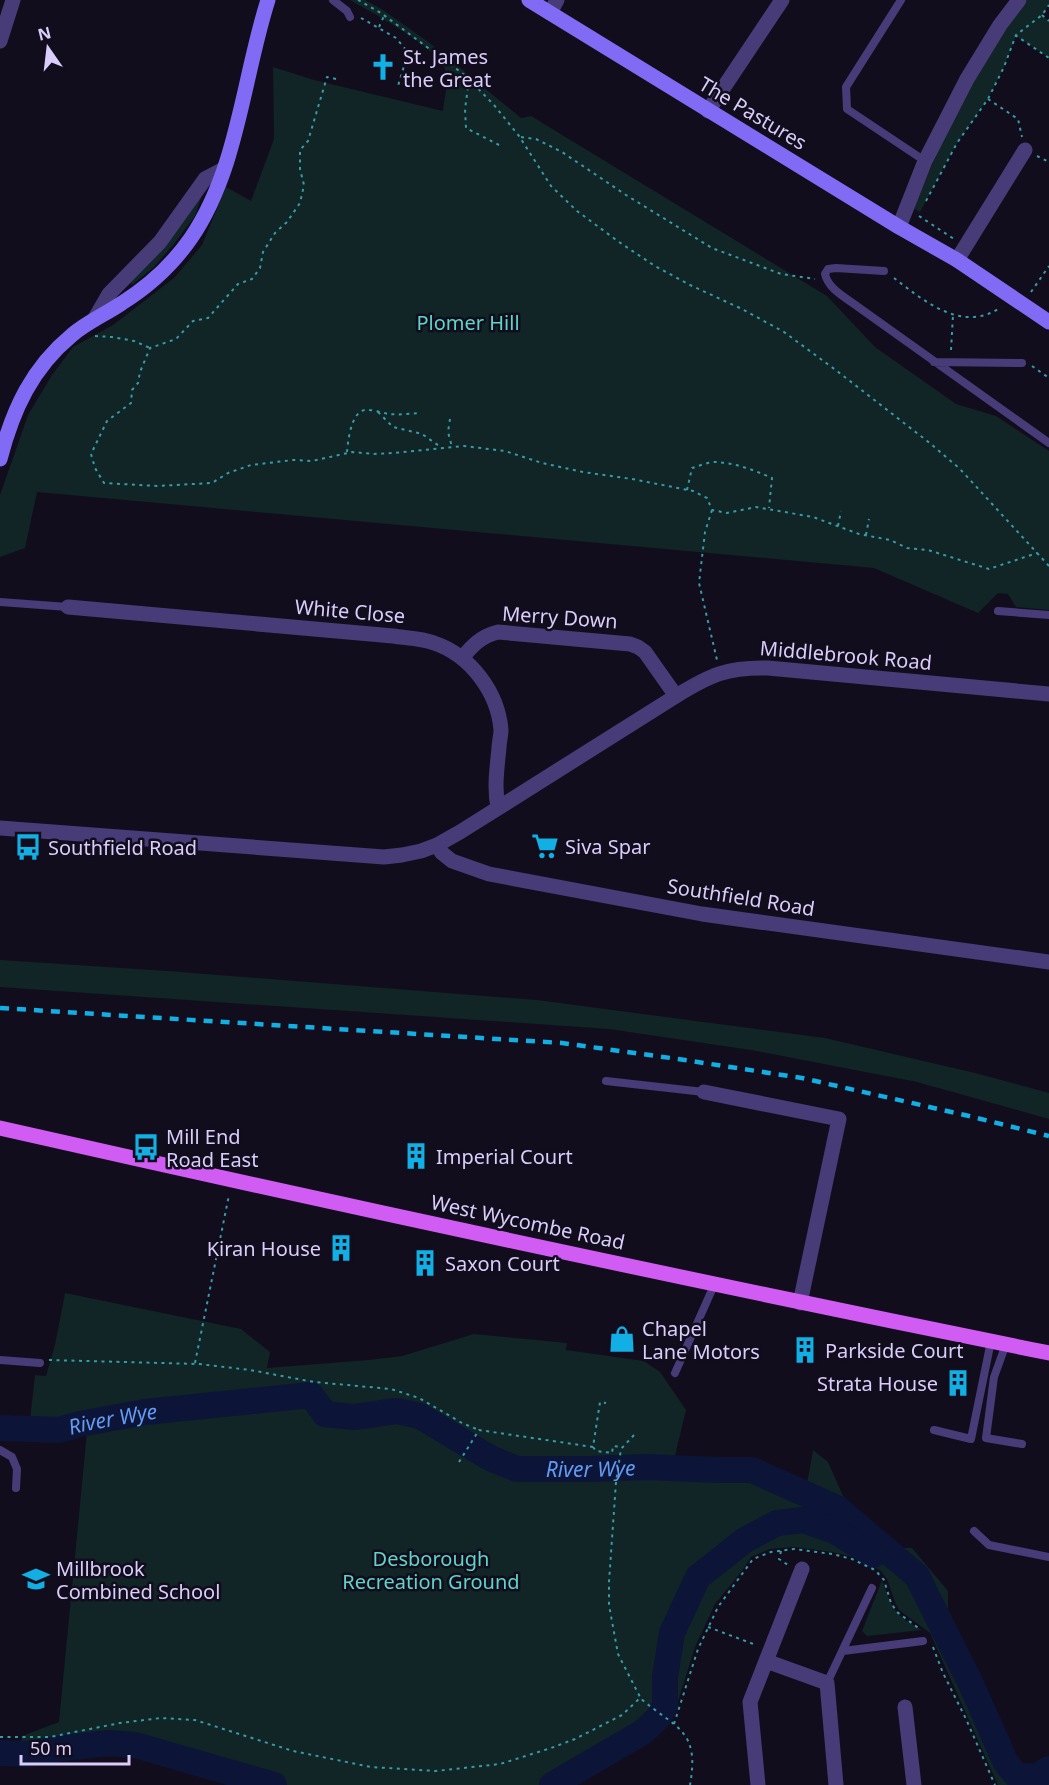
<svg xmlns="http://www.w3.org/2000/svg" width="1049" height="1785" font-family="'Noto Sans',sans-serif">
	<rect width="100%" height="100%" fill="#120d1d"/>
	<path fill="#112426" d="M350,0H365L383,10L431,44L521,118L531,116L827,296L875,347L956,404L996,416L1049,451V610L1016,607L1008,594L998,593L978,613L874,568L37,492L25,548L0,557V495L28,415L52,375L73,347L113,325L174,278L202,245L226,187L251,201L274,139L273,67L314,80L443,111C444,97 451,78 443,65C433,46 370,11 350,0Z
		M1027,0H1049V5L1042,15L1049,21V58L1016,36L1004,67L988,99L957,143L920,212L913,208L964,92L1005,28Z
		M204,189L195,216L174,244L154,267L132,285L130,279Z
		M0,960L167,971L537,1000L825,1038L975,1073L1049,1093V1119L917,1082L751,1050L609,1029L0,987Z
		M65,1293L241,1329L270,1352L267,1368L369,1360L402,1356L474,1334L567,1343L566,1350L644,1361L660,1372L686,1410L673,1464L627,1462L625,1470L747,1473L768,1481L797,1498L846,1516L877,1547L876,1548H912L948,1591V1618L1005,1754L1018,1774L1042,1769L1049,1763V1785H998L930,1633L899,1610L895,1602L887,1579L880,1570L853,1557L832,1552L794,1547L770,1549L751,1557L742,1571L715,1604L695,1647L674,1714L659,1706L658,1710L651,1712L667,1719L662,1729L650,1732L555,1785H260L146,1750C103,1741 61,1749 18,1757L22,1736L59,1722L87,1432L84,1418L30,1420L35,1375L46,1376L55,1345Z
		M813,1450L828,1462L848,1507H837L805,1495Z
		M882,1580C893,1610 893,1614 922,1630L867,1636L862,1631Z"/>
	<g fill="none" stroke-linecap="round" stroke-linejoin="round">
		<g stroke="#0c1537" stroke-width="26">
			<path id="s1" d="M0,1428L59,1430L80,1424L145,1412L311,1395L325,1414L354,1417L397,1411L420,1416L490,1458L517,1469H590L647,1467L720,1470H752L837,1508L917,1576L971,1684L1006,1763L1018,1777L1037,1776L1049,1769"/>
			<path d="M0,1753L28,1754L63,1748L109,1743L135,1745L274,1785"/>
			<path d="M552,1785L643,1732L658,1718L665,1706V1677L672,1633L698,1577L745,1540L777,1523L803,1520L835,1531L873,1555"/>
		</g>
		<path stroke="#369ca6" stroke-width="2" stroke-dasharray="3 4.5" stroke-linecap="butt" d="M358,0L381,13L466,76L494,105L519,136L551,186L577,211L619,242L655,266L690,285L742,309L784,332L837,371L931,444L960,469L1049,566
			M1042,15L1049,21
			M361,18L396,38L407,51L408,59L404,66L398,86
			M379,27L384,16
			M1015,35L1049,58
			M336,79L327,77L308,141L300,150V169L304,185L300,203L287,222L275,233L263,252L260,268L252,279L238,284L208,318L193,321L176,339L150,348L140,372L138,383L132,390L131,403L107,421L91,454L95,468L104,483L157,486L212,483L228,473L251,465L293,460L312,461L352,452L374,454L393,453L464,446L505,451L542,463L583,472L632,479L693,491L707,498L712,510L727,513L756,507L813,517L859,534L890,540L907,548L928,550L989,569L1037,553
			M469,80L465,109L466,128L501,146
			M988,99L1018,119L1022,137
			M521,137L536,139L562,152L626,195L712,248L781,274L815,279
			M1037,156L1049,162
			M926,201L957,143L988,99L1004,67L1016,35L1042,15L1049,5
			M919,216L954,239
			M894,278C924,301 963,334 1001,307
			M1031,292L1049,266
			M95,336L112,337L134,341L150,348
			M951,350L953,315
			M1032,366L1049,378
			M378,412L393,427L422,434L442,448
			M450,419L448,432L452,447
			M347,452C348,441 351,412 365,410C372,409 382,413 389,414C399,415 409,414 418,413
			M687,490L692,468C699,466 708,462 716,462C735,463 754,470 772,478L769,508
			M712,510L705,532L699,583L717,660
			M838,526L841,511
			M866,535L869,519
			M49,1360L199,1364L250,1370L314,1382L391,1389L419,1398L462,1423L479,1430
			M195,1363L229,1195
			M634,1435L621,1449L616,1482L609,1582V1605L618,1654L640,1697
			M593,1447L596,1451L612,1453L613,1446L621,1447
			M459,1462L479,1430L593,1447L600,1402L606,1403
			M781,1551L779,1559L788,1565
			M708,1627L756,1645
			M933,1647L943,1673L966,1719L995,1785
			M674,1724L698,1649L718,1607L753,1559L771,1552L794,1549L832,1554L852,1559L875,1570L884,1580L891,1603L897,1612L921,1630
			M0,1737H50L120,1723L161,1718L195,1720L293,1751L371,1767L436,1771L500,1764L551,1748L575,1739L622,1715L640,1698C676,1729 700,1729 690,1785"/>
		<path stroke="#473c78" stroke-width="8" d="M333,0L347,11L350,17
			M901,0L846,87L847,109L925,161
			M884,271L836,268L828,269L825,274C828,288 843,296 854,304L1049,443
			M934,362L1022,363
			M0,602L68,607
			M998,611L1049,615
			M606,1081L704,1092
			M1006,1344L994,1377L986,1438L1022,1444
			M0,1360L40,1363
			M675,1373L715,1283
			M934,1430L971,1439L991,1341
			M0,1450L12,1457L17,1469L16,1488
			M974,1531L989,1545L1049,1557
			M843,1651L923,1641
			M827,1683L872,1588"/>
		<path stroke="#473c78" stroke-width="15" d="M550,13L557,0
			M0,41L13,0
			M708,111L782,0
			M899,227L925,161L967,79L1000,25L1019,0
			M957,260L1025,150
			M94,320L109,294L160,242L205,179L224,169
			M68,607L393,636C406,638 421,638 434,643C470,655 498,692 501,730C501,736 499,742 499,748C497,768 494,788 498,808
			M462,658C472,646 481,636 498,632L630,644L638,647L645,652L676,696
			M0,828L384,857L402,855L421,851L437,845L460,832L676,696C710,675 727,667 768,668L1049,694
			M437,845L442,853L452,861L489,874L702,914L1049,962
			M704,1092L839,1119L800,1303
			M766,1661L827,1683L836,1785
			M905,1707L914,1785
			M758,1785L750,1702L802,1569"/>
		<path stroke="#826bf4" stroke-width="15" d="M529,0L899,227L957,260L1049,322
			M0,459C13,409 32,368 72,335C87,322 106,314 122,303C149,286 173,264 191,238C238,169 243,78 268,0"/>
		<path stroke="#d05cf3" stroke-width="15" d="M0,1128C349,1207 698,1282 1049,1353"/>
		<path stroke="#11afe3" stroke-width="4.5" stroke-dasharray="9 8" stroke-linecap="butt" d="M0,1008L562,1043L678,1059L802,1078L969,1116L1049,1136"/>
	</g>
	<defs>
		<symbol id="church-bare" viewBox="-9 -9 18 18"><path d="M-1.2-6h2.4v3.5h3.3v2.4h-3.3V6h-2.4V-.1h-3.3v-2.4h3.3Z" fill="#11afe3" stroke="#120d1d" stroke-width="2.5" paint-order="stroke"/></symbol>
		<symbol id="supermarket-bare" viewBox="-9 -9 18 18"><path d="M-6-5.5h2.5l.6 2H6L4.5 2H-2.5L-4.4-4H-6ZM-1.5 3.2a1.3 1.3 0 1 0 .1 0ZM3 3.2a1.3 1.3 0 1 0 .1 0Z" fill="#11afe3" stroke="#120d1d" stroke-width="2.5" paint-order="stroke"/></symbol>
		<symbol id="bus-bare" viewBox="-9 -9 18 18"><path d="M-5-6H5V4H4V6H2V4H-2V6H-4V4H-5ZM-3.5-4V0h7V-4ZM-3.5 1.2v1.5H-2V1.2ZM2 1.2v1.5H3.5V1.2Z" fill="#11afe3" stroke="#120d1d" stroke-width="2.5" paint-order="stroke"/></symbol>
		<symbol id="building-bare" viewBox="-9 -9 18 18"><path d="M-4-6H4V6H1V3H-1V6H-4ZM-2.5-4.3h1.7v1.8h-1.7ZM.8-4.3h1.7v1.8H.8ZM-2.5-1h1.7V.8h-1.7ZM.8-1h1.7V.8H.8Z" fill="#11afe3" stroke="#120d1d" stroke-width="2.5" paint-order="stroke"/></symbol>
		<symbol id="shop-bare" viewBox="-9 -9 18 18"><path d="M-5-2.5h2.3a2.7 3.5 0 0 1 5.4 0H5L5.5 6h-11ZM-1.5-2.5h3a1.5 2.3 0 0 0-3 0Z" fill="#11afe3" stroke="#120d1d" stroke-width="2.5" paint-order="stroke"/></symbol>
		<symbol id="school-bare" viewBox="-9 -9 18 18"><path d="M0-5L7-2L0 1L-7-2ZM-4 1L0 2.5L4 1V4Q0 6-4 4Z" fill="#11afe3" stroke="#120d1d" stroke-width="2.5" paint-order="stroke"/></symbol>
	</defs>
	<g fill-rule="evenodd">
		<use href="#church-bare" x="364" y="48" width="38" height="38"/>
		<use href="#supermarket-bare" x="526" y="827" width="38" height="38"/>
		<use href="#bus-bare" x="9" y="828" width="38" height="38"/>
		<use href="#bus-bare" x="127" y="1128" width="38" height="38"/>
		<use href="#building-bare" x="397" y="1137" width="38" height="38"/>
		<use href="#building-bare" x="322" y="1229" width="38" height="38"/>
		<use href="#building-bare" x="406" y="1244" width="38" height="38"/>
		<use href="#shop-bare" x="603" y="1320" width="38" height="38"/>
		<use href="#building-bare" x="786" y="1331" width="38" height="38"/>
		<use href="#building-bare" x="939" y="1364" width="38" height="38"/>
		<use href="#school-bare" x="17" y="1560" width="38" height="38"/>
	</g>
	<g text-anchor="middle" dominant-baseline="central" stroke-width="5" stroke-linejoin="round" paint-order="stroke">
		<g font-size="20" fill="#d9cdfb" stroke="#120d1d" text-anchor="start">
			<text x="403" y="56">St. James<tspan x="403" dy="23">the Great</tspan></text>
			<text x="565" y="846">Siva Spar</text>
			<text x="48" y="847">Southfield Road</text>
			<text x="166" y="1136">Mill End<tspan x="166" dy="23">Road East</tspan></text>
			<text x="436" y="1156">Imperial Court</text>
			<text x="321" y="1248" text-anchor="end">Kiran House</text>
			<text x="445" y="1263">Saxon Court</text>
			<text x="642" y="1328">Chapel<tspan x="642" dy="23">Lane Motors</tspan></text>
			<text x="825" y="1350">Parkside Court</text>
			<text x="938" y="1383" text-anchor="end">Strata House</text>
			<text x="56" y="1568">Millbrook<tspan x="56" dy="23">Combined School</tspan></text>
		</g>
		<g font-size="20" fill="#d9cdfb" stroke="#120d1d">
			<text transform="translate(753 113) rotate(31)">The Pastures</text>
			<text transform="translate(350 611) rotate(5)">White Close</text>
			<text transform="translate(560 617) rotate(4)">Merry Down</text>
			<text transform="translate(846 655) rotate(5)">Middlebrook Road</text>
			<text transform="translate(741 897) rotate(9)">Southfield Road</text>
			<text transform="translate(528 1222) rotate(12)">West Wycombe Road</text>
		</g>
		<g font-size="20" fill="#5fd5c8" stroke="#120d1d">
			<text x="468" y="322">Plomer Hill</text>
			<text x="431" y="1558">Desborough<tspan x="431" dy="23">Recreation Ground</tspan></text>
		</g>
		<g font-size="21" font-style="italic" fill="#639bf3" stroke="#120d1d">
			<text stroke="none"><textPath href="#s1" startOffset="114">River Wye</textPath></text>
			<text stroke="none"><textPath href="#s1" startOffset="618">River Wye</textPath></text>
		</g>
	</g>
	<g transform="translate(48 48) rotate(346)" stroke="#120d1d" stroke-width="4.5" paint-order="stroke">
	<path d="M0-4.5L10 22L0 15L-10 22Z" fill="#d9cdfb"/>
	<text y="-9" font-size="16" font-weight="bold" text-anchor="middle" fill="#d9cdfb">N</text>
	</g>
	<path d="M21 1755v9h108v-9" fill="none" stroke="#d9cdfb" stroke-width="3"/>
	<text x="30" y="1755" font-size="18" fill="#d9cdfb" stroke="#120d1d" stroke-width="4.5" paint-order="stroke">50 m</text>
</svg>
